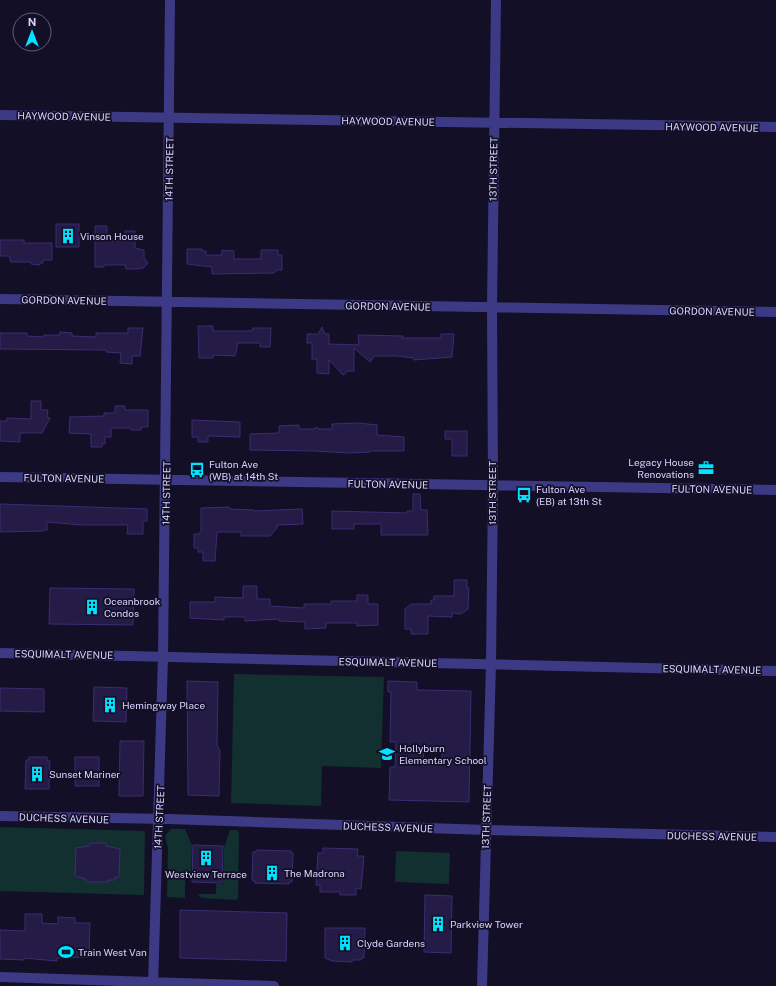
<svg xmlns="http://www.w3.org/2000/svg" width="776" height="986" font-family="'Public Sans',sans-serif">
	<rect width="100%" height="100%" fill="#130f26"/>
	<path fill="#12302f" d="M234,674L384,677L381,768L322,766L321,806L231,803Z
		M0,827L145,831L144,895L0,891Z
		M171,829H185L192,845L191,876L185,875V898L167,897L168,848L165,836Z
		M230,830H237L239,833L238,898L236,900L202,898L198,896L199,894H216V884H223L224,848Z
		M396,851L450,853L449,884L395,882Z"/>
	<path fill="#241b47" stroke="#3b2d73" fill-rule="evenodd" d="M56,224H79V247H56Z
		M95,226H107V241H125V231H135V248L144,250V258L148,263L143,268L136,269H126L125,265H104V267H95Z
		M0,240H24V243H52V260H43V263H40V265L31,264V262H11L9,256H0Z
		M187,249H202V251H206V255H222V250L234,251V259H261V250H278V255H282V270H277L274,273L212,274V267L187,264Z
		M198,326H213V331H248L253,330V328H271L270,347H260V343H238L235,356L213,355V358H199Z
		M322,327L325,334H329V344L359,345L358,335H362L403,336L402,338H441V334H454L452,357L414,360V358L396,356H374L370,362L354,348V371H348L343,375L329,360V374L317,373V359H312V343H307V334H318Z
		M128,328H143L140,356H132V364L120,363L121,353L106,352V350L0,349V333H27V336L44,337V335H60V332L72,333V336L96,337V333H128Z
		M31,401H41V410H48L47,417L50,418L42,433H20V442L0,441V421H7V418L31,419Z
		M115,406H125V410H148V427H141V430H131V428H111V437H105V444H102V447H91V434L69,433L70,417L104,416V413H115Z
		M192,420L240,422V437L208,436V442H198V437H192Z
		M358,423L377,425V435L404,437V451H370V452L350,453L314,451L250,450V434L279,433V426L299,425V429H314L317,427L319,429H332V424Z
		M445,431H467V456H452V439H445Z
		M413,494H420L421,510H427L428,535H381V524H354V529H332V511L407,513V511H413Z
		M0,504L147,509V521H143V534H127L128,525H82L47,522V530H43V531L0,532Z
		M229,507V509L254,510V511L302,509L303,524L277,525V528L270,536H241V532H217L215,561H203V552H198V548H194V534H199L201,531V508Z
		M454,580H467V588H469L468,609L461,614L452,613V617L428,616V634H411V629H405V609L411,604H431V600H434V596H454Z
		M243,586H257V599H270V606L304,608V604H331V601H357V595H368V604H378V625L357,626V623H326V628L305,629V622L279,621V619L245,621V617H224V620L190,618V602H215V597L243,598Z
		M50,588L134,589L133,625L49,624Z
		M187,681L218,682L217,746L220,750L219,796L188,795Z
		M388,681L417,682V690L471,691L469,802L389,800L390,767H395L396,742H390L391,692H388ZM424,746H442V765H423Z
		M94,687L127,688L126,722L93,721Z
		M0,688L44,689V712L0,711Z
		M120,741H144L143,796H119Z
		M29,757H47V761H50L49,789H25L26,760H29Z
		M75,757H99V786H75Z
		M90,843H106V846L120,849L119,877H115V880H108V882H86V879L75,876L76,848L90,846Z
		M193,845L223,846L222,883L192,882Z
		M323,848L358,849L357,856H364L361,889L356,888V895H340V892H320V885H316L318,853H323Z
		M256,850L291,851V853H293L292,882H289V884L255,883V881L252,880L253,852H256Z
		M425,895L452,896L451,953L424,952Z
		M180,910L287,913L286,961L180,958Z
		M25,914H42V923L58,924V917L75,918V923H90L89,957L57,958V961L24,958V960L0,959V930L25,931Z
		M325,928H365L364,958H361V960H352V962L332,961L325,958Z"/>
	<g fill="none" stroke-linecap="round" stroke-linejoin="round">
		<path stroke="#3d3a85" stroke-width="10" d="M0,115L776,127
			M0,299L776,312
			M0,477L776,490
			M0,653L776,671
			M0,816L169,819L486,830L776,837
			M0,977L274,986
			M153,986L163,657L170,0
			M482,986L491,664L493,485L492,307L496,0"/>
	</g>
	<defs>
		<symbol id="building-bare" viewBox="-9 -9 18 18"><path d="M-4-6H4V6H1V3H-1V6H-4ZM-2.5-4.3h1.7v1.8h-1.7ZM.8-4.3h1.7v1.8H.8ZM-2.5-1h1.7V.8h-1.7ZM.8-1h1.7V.8H.8Z" fill="#00e5ff" stroke="#130f26" stroke-width="2.5" paint-order="stroke"/></symbol>
		<symbol id="office-bare" viewBox="-9 -9 18 18"><path d="M-6-3h4V-5.5h4V-3h4V5H-6ZM-1-4.5V-3h2v-1.5ZM-6 0V1H6V0Z" fill="#00e5ff" stroke="#130f26" stroke-width="2.5" paint-order="stroke"/></symbol>
		<symbol id="bus-bare" viewBox="-9 -9 18 18"><path d="M-5-6H5V4H4V6H2V4H-2V6H-4V4H-5ZM-3.5-4V0h7V-4ZM-3.5 1.2v1.5H-2V1.2ZM2 1.2v1.5H3.5V1.2Z" fill="#00e5ff" stroke="#130f26" stroke-width="2.5" paint-order="stroke"/></symbol>
		<symbol id="school-bare" viewBox="-9 -9 18 18"><path d="M0-5L7-2L0 1L-7-2ZM-4 1L0 2.5L4 1V4Q0 6-4 4Z" fill="#00e5ff" stroke="#130f26" stroke-width="2.5" paint-order="stroke"/></symbol>
		<symbol id="stadium-bare" viewBox="-9 -9 18 18"><path d="M0-5a6.5 5 0 1 0 0 10a6.5 5 0 1 0 0-10ZM-3.5-1.8h7v3.6h-7Z" fill="#00e5ff" stroke="#130f26" stroke-width="2.5" paint-order="stroke"/></symbol>
	</defs>
	<g fill-rule="evenodd">
		<use href="#building-bare" x="57" y="225" width="22" height="22"/>
		<use href="#office-bare" x="695" y="457" width="22" height="22"/>
		<use href="#bus-bare" x="186" y="459" width="22" height="22"/>
		<use href="#bus-bare" x="513" y="484" width="22" height="22"/>
		<use href="#building-bare" x="81" y="596" width="22" height="22"/>
		<use href="#building-bare" x="99" y="694" width="22" height="22"/>
		<use href="#school-bare" x="376" y="743" width="22" height="22"/>
		<use href="#building-bare" x="26" y="763" width="22" height="22"/>
		<use href="#building-bare" x="195" y="847" width="22" height="22"/>
		<use href="#building-bare" x="261" y="862" width="22" height="22"/>
		<use href="#building-bare" x="427" y="913" width="22" height="22"/>
		<use href="#building-bare" x="334" y="932" width="22" height="22"/>
		<use href="#stadium-bare" x="55" y="941" width="22" height="22"/>
	</g>
	<g text-anchor="middle" dominant-baseline="central" stroke-width="3.5" stroke-linejoin="round" paint-order="stroke">
		<g font-size="10" fill="#d9d4ff" stroke="#130f26">
			<text transform="translate(64 116) rotate(1)">HAYWOOD AVENUE</text>
			<text transform="translate(388 121) rotate(1)">HAYWOOD AVENUE</text>
			<text transform="translate(712 127) rotate(1)">HAYWOOD AVENUE</text>
			<text transform="translate(169 169) rotate(-89)">14TH STREET</text>
			<text transform="translate(493 169) rotate(-89)">13TH STREET</text>
			<text transform="translate(64 300) rotate(1)">GORDON AVENUE</text>
			<text transform="translate(388 306) rotate(1)">GORDON AVENUE</text>
			<text transform="translate(712 311) rotate(1)">GORDON AVENUE</text>
			<text transform="translate(64 478) rotate(1)">FULTON AVENUE</text>
			<text transform="translate(388 484) rotate(1)">FULTON AVENUE</text>
			<text transform="translate(712 489) rotate(1)">FULTON AVENUE</text>
			<text transform="translate(166 493) rotate(-89)">14TH STREET</text>
			<text transform="translate(492 493) rotate(-90)">13TH STREET</text>
			<text transform="translate(64 654) rotate(1)">ESQUIMALT AVENUE</text>
			<text transform="translate(388 662) rotate(1)">ESQUIMALT AVENUE</text>
			<text transform="translate(712 669) rotate(1)">ESQUIMALT AVENUE</text>
			<text transform="translate(159 817) rotate(-87)">14TH STREET</text>
			<text transform="translate(486 817) rotate(-88)">13TH STREET</text>
			<text transform="translate(64 818) rotate(2)">DUCHESS AVENUE</text>
			<text transform="translate(388 827) rotate(2)">DUCHESS AVENUE</text>
			<text transform="translate(712 836) rotate(1)">DUCHESS AVENUE</text>
		</g>
		<g font-size="10" fill="#d9d4ff" stroke="#130f26" text-anchor="start">
			<text x="80" y="236">Vinson House</text>
			<text x="694" y="462" text-anchor="end">Legacy House<tspan x="694" dy="12">Renovations</tspan></text>
			<text x="209" y="464">Fulton Ave<tspan x="209" dy="12">(WB) at 14th St</tspan></text>
			<text x="536" y="489">Fulton Ave<tspan x="536" dy="12">(EB) at 13th St</tspan></text>
			<text x="104" y="601">Oceanbrook<tspan x="104" dy="12">Condos</tspan></text>
			<text x="122" y="705">Hemingway Place</text>
			<text x="399" y="748">Hollyburn<tspan x="399" dy="12">Elementary School</tspan></text>
			<text x="49" y="774">Sunset Mariner</text>
			<text x="284" y="873">The Madrona</text>
			<text x="206" y="874" text-anchor="middle">Westview Terrace</text>
			<text x="450" y="924">Parkview Tower</text>
			<text x="357" y="943">Clyde Gardens</text>
			<text x="78" y="952">Train West Van</text>
		</g>
	</g>
	<g transform="translate(32 32)"><circle r="19" fill="#130f26" stroke="#625e7d"/>
	<path d="M0-3L7 15L0 10L-7 15Z" fill="#00e5ff"/>
	<text y="-6" font-size="11" font-weight="bold" text-anchor="middle" fill="#d9d4ff">N</text>
	</g>
</svg>
